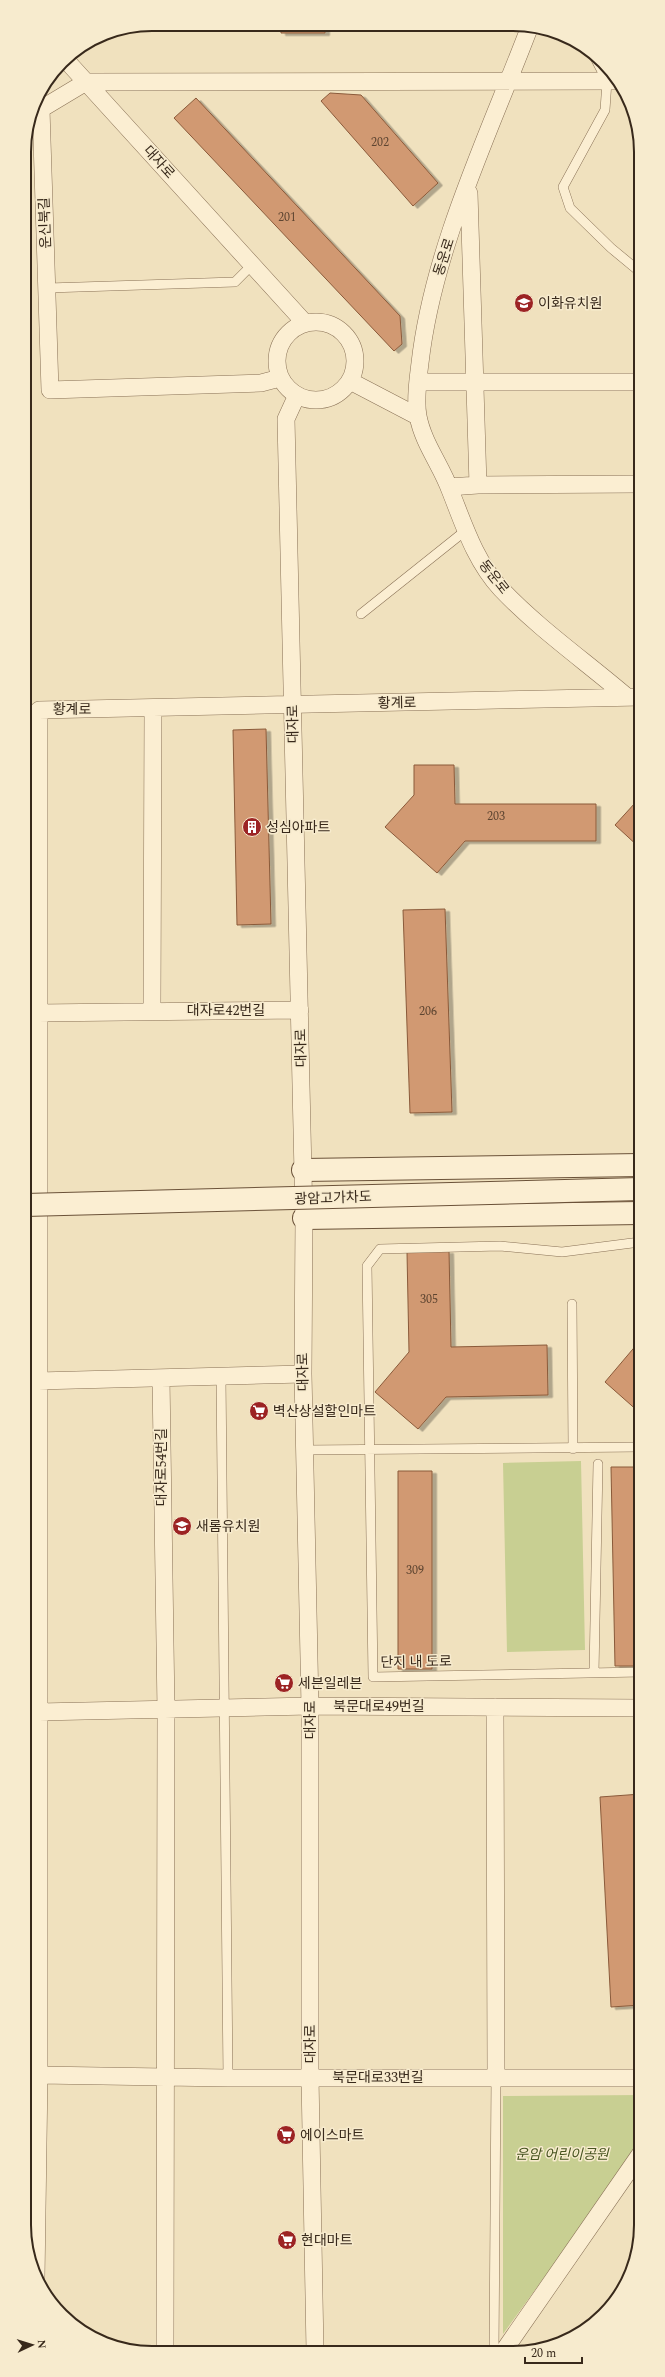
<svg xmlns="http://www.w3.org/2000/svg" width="665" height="2377" font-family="Spectral,'Noto Sans KR',serif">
	<defs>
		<filter id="shadow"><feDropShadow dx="4.5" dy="2.5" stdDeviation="0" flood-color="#0004"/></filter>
	</defs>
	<rect width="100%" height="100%" fill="#f0e1be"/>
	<path fill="#c8cf92" d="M152,24L244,25V31L126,29Z
		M581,1461L585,1650L507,1652L503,1463Z
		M641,2095V2144L503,2334V2096Z"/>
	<path fill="#d19972" stroke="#8a5a3a" filter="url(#shadow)" d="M281,25H325V33H281Z
		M330,93L361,95L438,183L413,206L321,101Z
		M196,98L400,316L402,344L394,351L174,118Z
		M266,729L271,924L237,925L233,730Z
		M414,765H454L455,804H596V841H465L437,873L385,827L414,795Z
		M634,771H640V848L615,825L635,803Z
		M445,909L452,1112L410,1113L403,910Z
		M636,1242H640V1413L605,1382L638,1343Z
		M449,1251L451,1347L547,1345L548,1395L446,1397L418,1429L375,1392L409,1352L407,1252Z
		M611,1467H640L641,1666H615Z
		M398,1471H432V1669H398Z
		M641,1794V2005L611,2007L600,1797Z"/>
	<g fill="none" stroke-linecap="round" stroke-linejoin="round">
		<defs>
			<path id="lane" d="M593,54L607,81L605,110L563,187L570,208L611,248L640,272
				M48,288L235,282L253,264
				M361,614L465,531
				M640,1242L562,1252L500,1246L380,1249L367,1266L373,1677L641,1672
				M572,1304L573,1449
				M221,1377L228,2078
				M305,1450L640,1447
				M594,1673L598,1464
				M494,2352L496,2077"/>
			<path id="street" d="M530,26C489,134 433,248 420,363C418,379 415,400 418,416C423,443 441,465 450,490C464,525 475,561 501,589C539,629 585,661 627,697
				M65,59L305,323
				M86,82L41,109L50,390L261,383L280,378
				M86,82L617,81
				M277 361a39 39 0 1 1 78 0a39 39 0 1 1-78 0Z
				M350,381L417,416
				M418,382H640
				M297,395L286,419L304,1218L303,1374L310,1706V2077L315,2351
				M478,485L640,484
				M449,487L478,485L469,193
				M152,1010L153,709
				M38,1013L300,1010
				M161,1378L166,1710L165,2351
				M38,1381L303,1374
				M495,1707L496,2077
				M39,1712L310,1706L641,1708
				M39,2075L228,2078H641
				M36,2278L39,2075V710L640,697
				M503,2352L641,2153"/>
			<path id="secondary" d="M303,1170L640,1165
				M304,1218L640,1213"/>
		</defs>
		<use href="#lane" stroke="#897156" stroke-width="10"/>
		<use href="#street" stroke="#897156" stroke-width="18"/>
		<use href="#secondary" stroke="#6b5239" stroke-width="24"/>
		<use href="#lane" stroke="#fbeed2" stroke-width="9"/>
		<use href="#street" stroke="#fbeed2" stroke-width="17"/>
		<use href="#secondary" stroke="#fbeed2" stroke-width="22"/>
		<defs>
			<path id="secondary-bridge" d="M25,1205L640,1189"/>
		</defs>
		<use href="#secondary-bridge" stroke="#6b5239" stroke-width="24" stroke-linecap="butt"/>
		<use href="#secondary-bridge" stroke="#fbeed2" stroke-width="22"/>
	</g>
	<defs>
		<symbol id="school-disc" viewBox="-11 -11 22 22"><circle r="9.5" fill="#9c2324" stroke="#f7ebce"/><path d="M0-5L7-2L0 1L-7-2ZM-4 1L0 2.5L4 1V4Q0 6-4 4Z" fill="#fff"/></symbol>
		<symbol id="building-disc" viewBox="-11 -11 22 22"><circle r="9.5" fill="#9c2324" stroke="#f7ebce"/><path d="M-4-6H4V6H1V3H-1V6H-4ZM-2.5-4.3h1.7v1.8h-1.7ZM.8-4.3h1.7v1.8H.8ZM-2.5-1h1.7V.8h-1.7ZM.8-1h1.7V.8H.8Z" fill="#fff"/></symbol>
		<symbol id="supermarket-disc" viewBox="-11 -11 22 22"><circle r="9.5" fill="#9c2324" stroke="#f7ebce"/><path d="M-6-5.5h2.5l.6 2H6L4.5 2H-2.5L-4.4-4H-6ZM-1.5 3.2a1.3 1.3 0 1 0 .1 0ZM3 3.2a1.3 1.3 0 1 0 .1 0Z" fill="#fff"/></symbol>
	</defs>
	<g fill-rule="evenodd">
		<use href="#school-disc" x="513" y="292" width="22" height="22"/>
		<use href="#building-disc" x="241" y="816" width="22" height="22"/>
		<use href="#supermarket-disc" x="248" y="1400" width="22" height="22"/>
		<use href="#school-disc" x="171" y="1515" width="22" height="22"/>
		<use href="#supermarket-disc" x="273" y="1672" width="22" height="22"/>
		<use href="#supermarket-disc" x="275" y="2124" width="22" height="22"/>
		<use href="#supermarket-disc" x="276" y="2229" width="22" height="22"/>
	</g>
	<g text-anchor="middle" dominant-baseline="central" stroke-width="3" stroke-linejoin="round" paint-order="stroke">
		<g font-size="12" fill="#5e4531">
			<text x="380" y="142">202</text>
			<text x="287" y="217">201</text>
			<text x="496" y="816">203</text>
			<text x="428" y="1011">206</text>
			<text x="429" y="1299">305</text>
			<text x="415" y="1570">309</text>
		</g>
		<g font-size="14" fill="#38291b" stroke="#f7ebce">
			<text transform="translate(159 162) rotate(48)">대자로</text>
			<text transform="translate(45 223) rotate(-92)">운신북길</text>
			<text transform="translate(444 257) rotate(-72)">동운로</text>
			<text transform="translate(494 577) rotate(52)">동운로</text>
			<text transform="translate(397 703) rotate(-1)">황계로</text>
			<text x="72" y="709">황계로</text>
			<text transform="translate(293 724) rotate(-91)">대자로</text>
			<text x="226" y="1010">대자로42번길</text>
			<text transform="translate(301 1048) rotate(-91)">대자로</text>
			<text transform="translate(333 1198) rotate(-2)">광암고가차도</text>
			<text transform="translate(303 1372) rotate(-91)">대자로</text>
			<text transform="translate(161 1467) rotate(-90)">대자로54번길</text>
			<text transform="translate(416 1662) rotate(-1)">단지 내 도로</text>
			<text x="379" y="1706">북문대로49번길</text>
			<text transform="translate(310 1720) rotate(-90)">대자로</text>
			<text transform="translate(310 2044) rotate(-90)">대자로</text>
			<text x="378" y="2077">북문대로33번길</text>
		</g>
		<g font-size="14" fill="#38291b" stroke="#f7ebce" text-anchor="start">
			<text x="538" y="303">이화유치원</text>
			<text x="266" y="827">성심아파트</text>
			<text x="273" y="1411">벽산상설할인마트</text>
			<text x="196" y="1526">새롬유치원</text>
			<text x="298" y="1683">세븐일레븐</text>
			<text x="300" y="2135">에이스마트</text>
			<text x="301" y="2240">현대마트</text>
		</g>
		<g font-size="14" font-style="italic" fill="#485521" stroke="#f7ebce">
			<text x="562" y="2154">운암 어린이공원</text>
		</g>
	</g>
	<path d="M0 0H665V2377H0ZM152 31H513A121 121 0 0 1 634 152V2225A121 121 0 0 1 513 2346H152A121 121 0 0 1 31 2225V152A121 121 0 0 1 152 31Z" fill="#f7ebce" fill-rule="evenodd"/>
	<path fill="none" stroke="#38291b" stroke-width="2" d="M152 31H513A121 121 0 0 1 634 152V2225A121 121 0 0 1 513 2346H152A121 121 0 0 1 31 2225V152A121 121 0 0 1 152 31Z"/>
	<g transform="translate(32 2345) rotate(86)" stroke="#f7ebce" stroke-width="3" paint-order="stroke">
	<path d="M0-3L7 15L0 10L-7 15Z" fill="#38291b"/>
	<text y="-6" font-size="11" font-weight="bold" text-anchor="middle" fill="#38291b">N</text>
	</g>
	<path d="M525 2357v6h57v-6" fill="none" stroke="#38291b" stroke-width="2"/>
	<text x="531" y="2357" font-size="12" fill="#38291b" stroke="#f7ebce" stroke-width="3" paint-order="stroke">20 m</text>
</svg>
